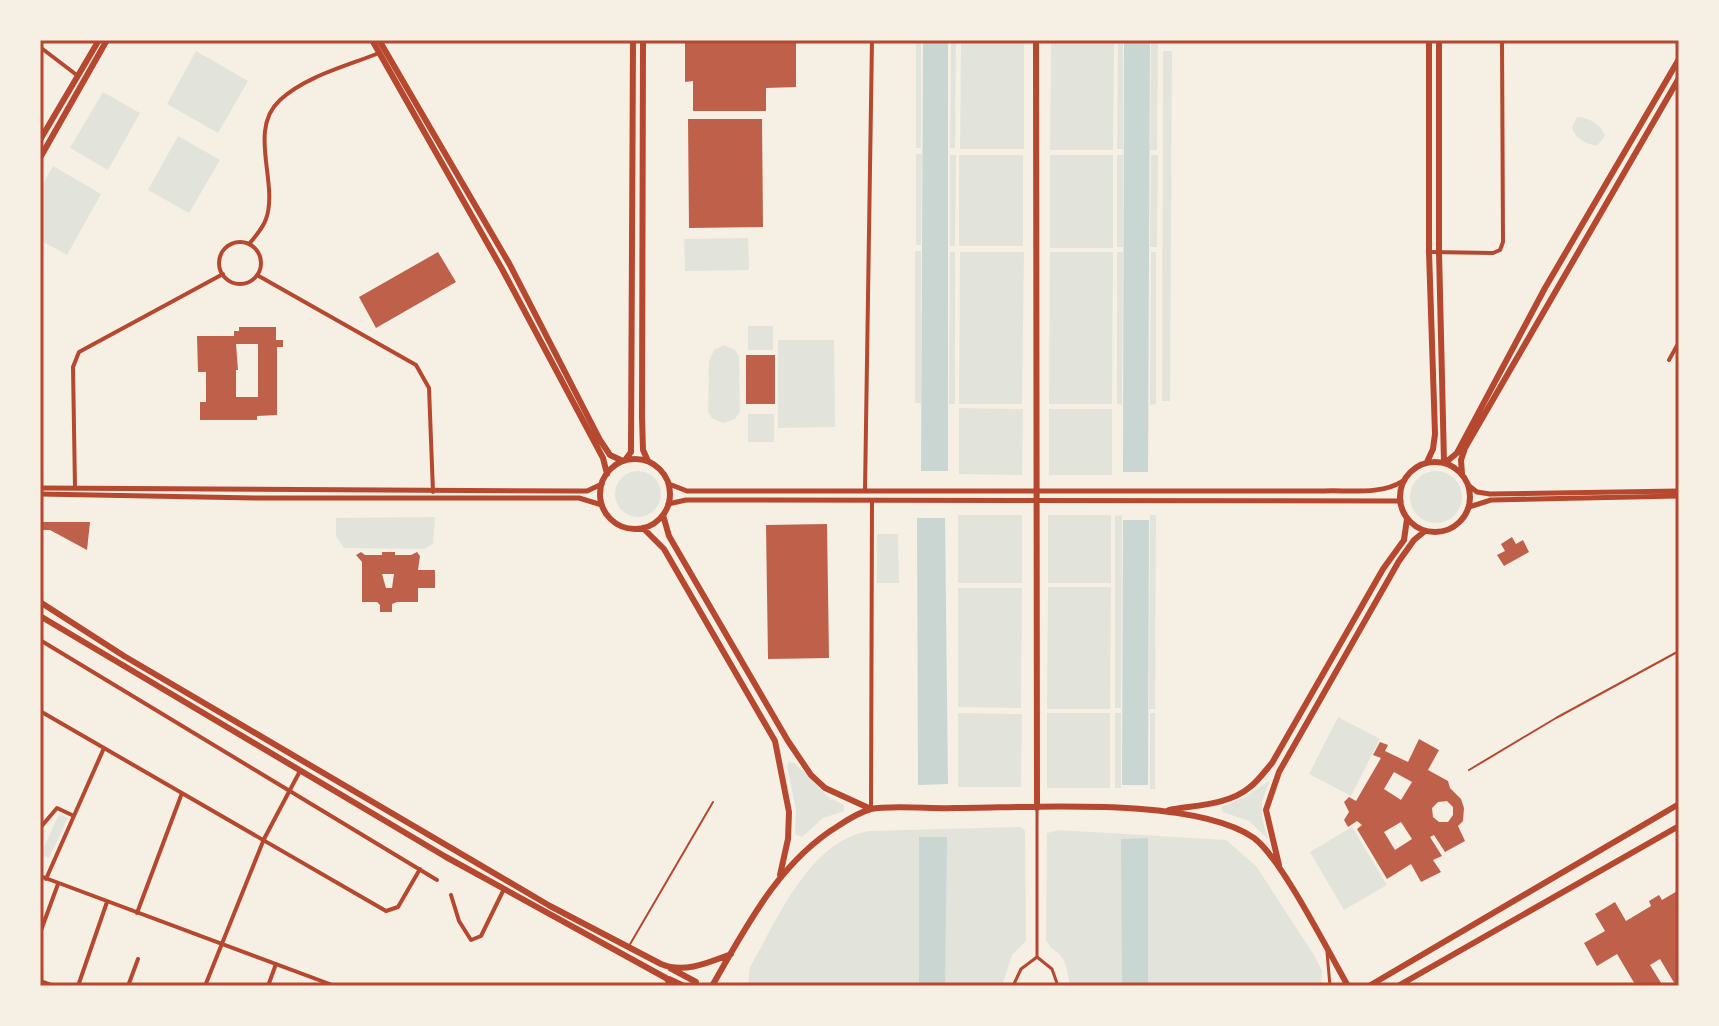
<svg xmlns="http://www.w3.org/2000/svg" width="1719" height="1026" font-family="Raleway,sans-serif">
	<rect width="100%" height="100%" fill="#f6efe4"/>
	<path fill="#e2e4dc" d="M916,40H921V148H916Z
		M951,40H956L955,148H950Z
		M961,40H1024V149H960Z
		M1051,40H1114L1113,150H1050Z
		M1118,40H1123V149H1117Z
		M1151,40H1158L1157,150H1150Z
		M196,51L248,81L218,133L167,104Z
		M1163,51H1172L1170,401H1162Z
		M103,92L140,113L108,170L70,148Z
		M1577,117C1590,118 1601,124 1605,136L1597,146C1586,144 1574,138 1572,127Z
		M178,136L220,160L189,213L148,190Z
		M916,154H922L921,245H916Z
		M950,155H956L955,246H950Z
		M959,155H1023V246H959Z
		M1050,155H1113V248H1050Z
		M1117,155H1123V247H1117Z
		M1151,155H1158L1157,247H1150Z
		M53,166L101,194L67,255L40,240V189Z
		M748,238L749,270L685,271L684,239Z
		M915,251H921V403H915Z
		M950,252H955V404H949Z
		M960,252H1024L1022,404H959Z
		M1050,252H1113L1112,404H1049Z
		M1117,252H1123L1122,405L1117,404Z
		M1151,252H1156V404L1150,405Z
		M748,326H773V350H748Z
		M778,340H834L835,427L778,428Z
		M724,345L735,350L739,357L740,412L735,419L723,423L712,418L708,412L709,361L714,350Z
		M959,408L1023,409L1022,475L959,474Z
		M1049,409H1112V475H1049Z
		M748,414H774V442H748Z
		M1410 497a26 26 0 1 1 52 0a26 26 0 1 1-52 0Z
		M615 494a23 23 0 1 1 46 0a23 23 0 1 1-46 0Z
		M958,515H1022V583H958Z
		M1048,515H1111V583H1048Z
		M1122,515L1121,708H1115V516Z
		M1150,515H1156L1155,709H1149Z
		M435,517L433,544L424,549L344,548L336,536V518Z
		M877,534H898L899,583H877Z
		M1048,587H1111L1110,709H1047Z
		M958,588H1022L1021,708L958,707Z
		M958,713L1022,714L1021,787H958Z
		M1047,713H1110V788H1047Z
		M1115,713H1121V788H1115Z
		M1150,713H1155V789H1150Z
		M1338,717L1380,739L1351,796L1309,774Z
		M789,762L795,763L827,796L844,805V811L823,818L802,837L795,834L796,810L787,766Z
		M1270,780L1262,802V818L1268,839L1249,821L1223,812L1221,807L1247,796Z
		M59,814L68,818L49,858L41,854Z
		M1021,827L1025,831L1026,941L1012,955L1002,986H749L748,984L750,967C778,919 809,841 869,831Z
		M1352,827L1387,885L1344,910L1310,852Z
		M1059,830L1226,840L1256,866L1314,955L1322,971L1321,986H1070C1068,976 1067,962 1059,954C1053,949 1050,948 1046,940L1047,833Z"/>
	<path fill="#c9d6d2" d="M923,40H948V471H921Z
		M1124,40H1150L1148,472H1123Z
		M917,518H945L948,784L918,785Z
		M1123,520H1149L1148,785H1122Z
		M919,837H947L945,986H919Z
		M1148,838V986H1122L1121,839Z"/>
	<path fill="#bf614a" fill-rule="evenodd" d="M685,40H796V87L766,88V111H693V81L685,82Z
		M688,119H762L763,227L689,228Z
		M438,252L456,282L376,328L359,297Z
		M239,327H276V340H283V347H277V415L257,416V420H200V402H206V372H198L197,336H234V331H239ZM236,344H258V397H236V370H238Z
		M746,355H775V404H746Z
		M40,522H90L87,550L50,530H40Z
		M827,524L829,658L768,659L766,525Z
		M1512,537L1516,544L1523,540L1529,552L1504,566L1497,555L1505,551L1501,544Z
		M361,552L365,555H382V552H395V555H411L417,552L420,556L418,570H435V588H418V602H397L392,604V612H380V605L377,602H362V562L356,555ZM382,574H394L392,588H386Z
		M1419,739L1439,750L1428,770L1448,781L1450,788L1461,799L1464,808L1463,821L1458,826L1465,841L1445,852L1434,835L1430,837L1442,856L1433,860L1441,872L1421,882L1411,864L1387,879L1357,829L1362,825L1357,821L1348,827L1344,820L1349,812L1344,802L1349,797L1356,801L1381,758L1373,755L1380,742L1388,745L1385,751L1408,762ZM1394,772L1412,782L1401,800L1384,789ZM1447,801L1453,807V815L1448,822H1439L1433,817L1432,808L1438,802ZM1401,822L1412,839L1395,850L1384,832Z
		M1679,890V986H1676L1660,959L1650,965L1663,986H1636L1617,954L1597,966L1584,943L1605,931L1595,914L1615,902L1626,921L1651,906L1649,901L1659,895L1662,900Z"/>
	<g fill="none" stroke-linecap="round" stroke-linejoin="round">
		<path stroke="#b5482f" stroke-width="2" d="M1469,770L1556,718L1679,651
			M629,946L713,802"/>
		<path stroke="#b5482f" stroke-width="3" d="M1037,809V957
			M1327,952L1330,986
			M1013,986L1021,969L1037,957L1052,969L1058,986"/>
		<path stroke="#b5482f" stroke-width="4" d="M40,47L78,76
			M219 263a21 21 0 1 1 42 0a21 21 0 1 1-42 0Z
			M249,244C255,237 263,228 266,219C279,183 247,130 280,100C306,76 347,66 379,53
			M1430,252L1493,253L1500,250L1503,242L1502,40
			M257,275L416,365L429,388L433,492
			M1669,360L1679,342
			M75,488L73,367L79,352L223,274
			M865,490L872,40
			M40,640L437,880
			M40,711L386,911L398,907L420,869
			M871,809L872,500
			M40,828L57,808L74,816
			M40,876L335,986
			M46,879L104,748
			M451,895L459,921L471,940L481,936L504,889
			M137,913L182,793
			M40,933L58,884
			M40,981L54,986
			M78,986L107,902
			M128,986L138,959
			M205,986L264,839L300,771
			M268,986L276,964"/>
		<path stroke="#b5482f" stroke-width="5" d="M669,484L687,491H1324C1349,490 1382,495 1403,481
			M1468,485L1477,492L1490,494L1679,491
			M40,488L573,491H587L602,484
			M40,494L255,498H579L602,505
			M668,504L686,500L1401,501
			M1469,507L1491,500L1679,496"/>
		<path stroke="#b5482f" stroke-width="6" d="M372,40L502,269L603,458L607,474
			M379,40L510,265L600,440L610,455L623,461
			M643,40L642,417L643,450L648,461
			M1036,40L1037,808
			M1439,40V252L1444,462
			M40,140L99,40
			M40,158L107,40
			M600 494a35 35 0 1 1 70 0a35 35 0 1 1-70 0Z
			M625,460L631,452L633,40
			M1400 497a35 35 0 1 1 70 0a35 35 0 1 1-70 0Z
			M1427,462L1433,449L1435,434L1429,252V40
			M1445,463L1457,453L1545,288L1679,59
			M1462,474L1461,460L1465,448L1679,78
			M663,515L669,536L788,741L811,775L825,788L871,809
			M643,528L664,549L775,741L789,812L788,839L780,875
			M40,602L124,656L550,906L661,964C684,974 710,962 731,954
			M40,616L446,857L666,978L672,986
			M1169,810C1196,805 1229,805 1250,787C1258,781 1265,771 1272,763L1383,569L1404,540L1407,519
			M1279,865L1266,810L1279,772L1399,561L1414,540L1425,531
			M670,968L696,982V986
			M669,979L684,986
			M712,986C746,927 779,862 838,826C847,820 860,812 871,809C888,805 935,809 955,808C1031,808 1193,796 1254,838C1281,858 1329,953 1348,986
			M1369,986L1679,804
			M1398,986L1679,826"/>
	</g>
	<rect width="1719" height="1026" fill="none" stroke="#f6efe4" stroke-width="84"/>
	<rect x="42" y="42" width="1635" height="942" fill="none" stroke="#b5482f" stroke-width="3"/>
</svg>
